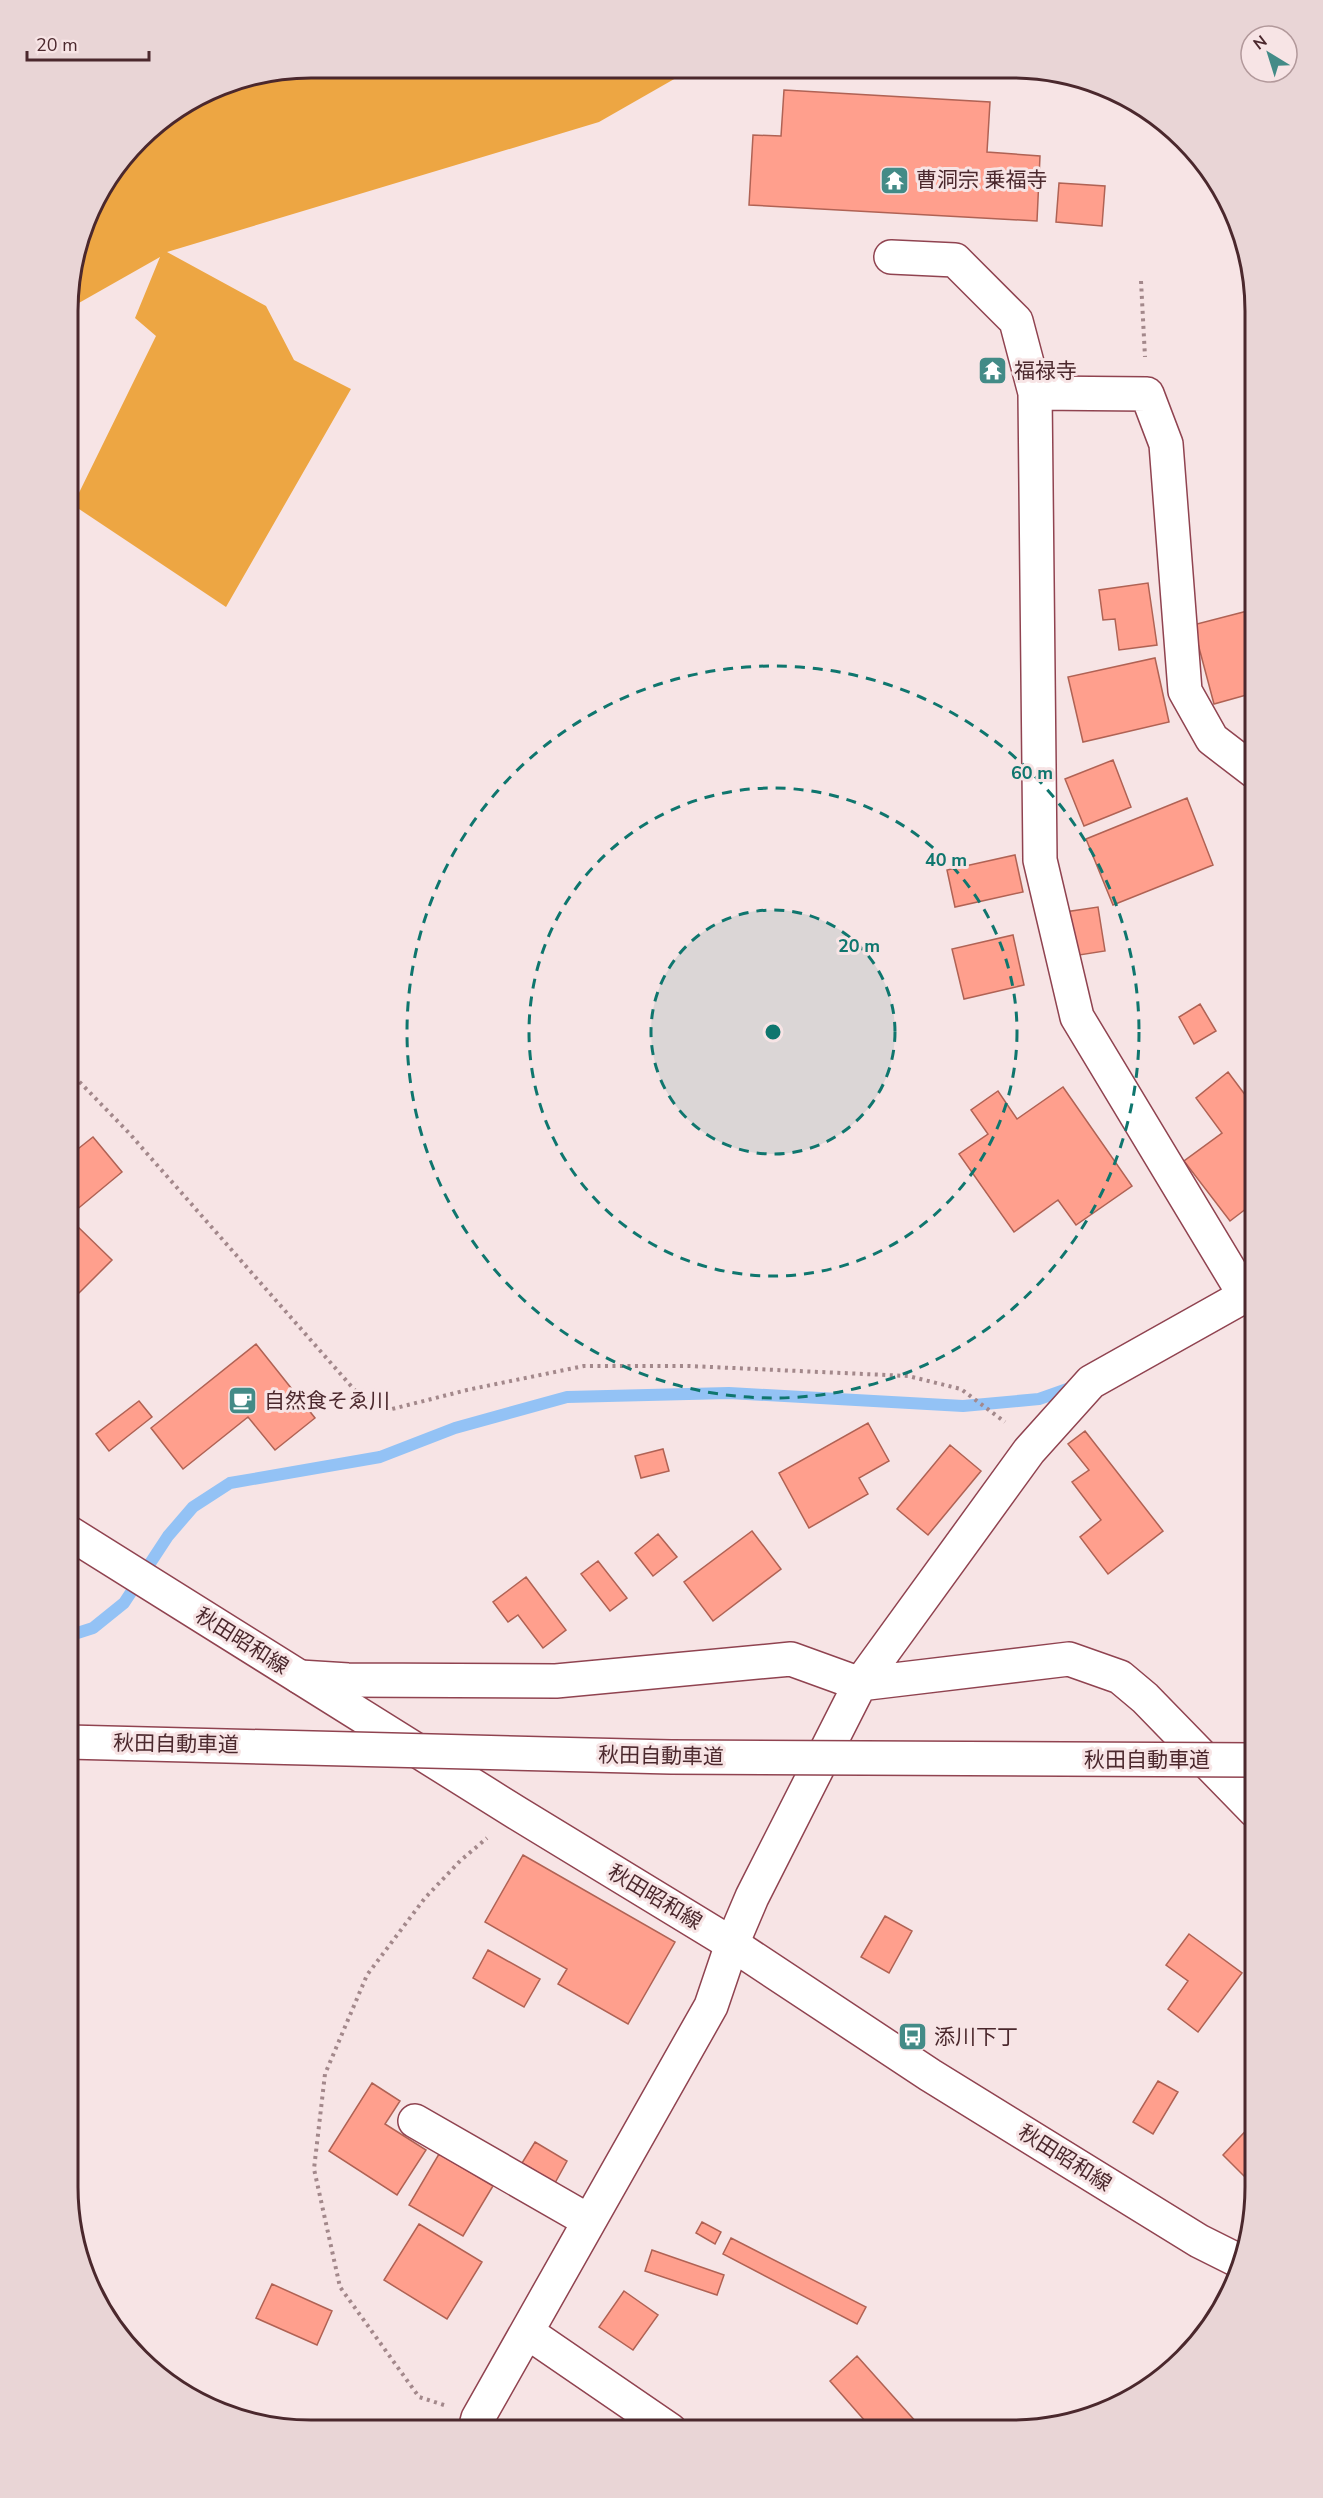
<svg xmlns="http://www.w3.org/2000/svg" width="1323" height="2498" font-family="'Nunito Sans','Noto Sans JP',sans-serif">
	<rect width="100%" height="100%" fill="#f7e4e5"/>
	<path fill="#eda643" d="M311,68L690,70L599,122L167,252L266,306L294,360L351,389L226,607L73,505L156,336L135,318L160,257L70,308V280L93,203L150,128L218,86Z"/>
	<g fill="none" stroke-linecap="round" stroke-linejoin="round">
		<path stroke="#93c2f5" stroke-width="12" d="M68,1636L93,1628L124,1603L168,1536L193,1507L230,1483L380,1457L455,1428L567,1397L729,1393L963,1406L1039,1399L1073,1387"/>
	</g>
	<path fill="#ff9f8d" stroke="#b06254" stroke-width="1.5" d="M784,90L990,102L987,152L1040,156L1037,221L749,205L753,135L781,136Z
		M1059,183L1105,186L1102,226L1056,222Z
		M1003,361V381H982V362Z
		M1148,583L1157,645L1119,650L1115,619L1103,620L1099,590Z
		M1255,609V683L1248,685L1250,694L1214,704L1193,625Z
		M1155,658L1169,722L1083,742L1068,677Z
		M1113,760L1131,807L1084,826L1065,779Z
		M1187,798L1213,865L1113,905L1086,839Z
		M1015,855L1023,892L955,907L947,870Z
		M1098,907L1105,951L1073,956L1065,912Z
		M1013,935L1024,985L964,999L952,949Z
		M1200,1004L1216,1031L1194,1044L1179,1017Z
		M1228,1072L1255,1108V1202L1230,1221L1184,1161L1222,1133L1196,1098Z
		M1063,1087L1132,1186L1076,1225L1058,1200L1014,1232L959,1154L988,1134L971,1110L998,1091L1017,1119Z
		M93,1137L122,1172L69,1216V1181L73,1177L69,1172V1156Z
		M76,1225L112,1260L68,1304L69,1233Z
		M256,1344L315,1418L275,1450L248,1417L183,1469L151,1428Z
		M139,1401L152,1417L109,1451L96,1434Z
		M868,1423L889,1461L859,1478L868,1494L809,1528L779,1473Z
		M1085,1431L1163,1531L1108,1574L1080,1537L1101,1520L1072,1482L1089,1470L1068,1444Z
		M950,1445L981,1471L928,1535L897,1509Z
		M663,1449L669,1471L641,1478L635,1456Z
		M752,1531L781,1569L713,1621L684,1582Z
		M658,1534L677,1557L653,1576L635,1553Z
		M598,1561L627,1598L610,1611L581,1574Z
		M526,1577L566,1630L543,1648L518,1615L508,1622L493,1602Z
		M523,1855L675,1942L628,2024L558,1984L567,1969L485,1922Z
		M885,1916L912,1931L889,1973L861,1957Z
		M1189,1934L1242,1973L1198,2032L1168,2009L1188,1981L1166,1965Z
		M488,1950L540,1979L524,2007L473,1978Z
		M1158,2081L1178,2092L1153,2134L1133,2122Z
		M372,2083L400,2101L385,2124L426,2150L397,2195L329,2151Z
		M1255,2121V2177L1250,2182L1223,2155Z
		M535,2142L567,2161L555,2183L522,2163Z
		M439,2154L493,2186L463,2236L409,2205Z
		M702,2222L721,2232L715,2244L696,2233Z
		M419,2224L482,2262L447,2319L384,2280Z
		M731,2238L866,2307L857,2324L723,2254Z
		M652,2250L724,2275L717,2295L645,2271Z
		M272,2284L332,2311L317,2345L256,2318Z
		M624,2291L658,2315L633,2350L599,2327Z
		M857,2356L917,2423L909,2430H873L830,2381Z"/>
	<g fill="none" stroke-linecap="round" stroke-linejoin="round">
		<defs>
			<path id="street" d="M891,257L955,260L1016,321L1035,393L1040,860L1077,1017L1244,1294
				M1035,393L1147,394L1166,444L1185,691L1212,739L1255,772
				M300,1677L348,1680L556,1681L791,1659L860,1684L1069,1659L1120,1677L1145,1698L1255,1811
				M415,2121L589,2221
				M527,2332L670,2430
				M475,2429L478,2418L711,2006L732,1944L752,1897L860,1684L1029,1451L1091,1382L1255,1290"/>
			<path id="primary" d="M68,1532L517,1813L732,1944L930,2075L1199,2241L1241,2262"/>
		</defs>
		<use href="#street" stroke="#904350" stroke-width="36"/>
		<use href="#primary" stroke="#904350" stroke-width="36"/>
		<path stroke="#a3888b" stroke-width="4" stroke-dasharray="3 4.5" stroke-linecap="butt" d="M1141,281L1145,357
			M69,1071L129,1133L366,1403L392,1409L467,1390L584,1366H689L908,1376L961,1389L1005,1422
			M444,2405L419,2397L340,2287L314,2169L325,2074L367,1975L425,1898L460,1861L487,1838"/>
		<use href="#street" stroke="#fff" stroke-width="33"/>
		<use href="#primary" stroke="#fff" stroke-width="33"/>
		<defs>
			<path id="highway-bridge" d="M68,1742L671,1757L1255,1760"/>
		</defs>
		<use href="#highway-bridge" stroke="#904350" stroke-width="36" stroke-linecap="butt"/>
		<use href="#highway-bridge" stroke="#fff" stroke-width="33"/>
	</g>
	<circle cx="773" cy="1032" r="122" fill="#0f766e" fill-opacity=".12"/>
	<g fill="none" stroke="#0f766e" stroke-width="3" stroke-dasharray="10 8">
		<circle cx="773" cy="1032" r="122"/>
		<circle cx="773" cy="1032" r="244"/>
		<circle cx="773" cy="1032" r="366"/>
	</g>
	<defs>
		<symbol id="temple-square" viewBox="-11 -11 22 22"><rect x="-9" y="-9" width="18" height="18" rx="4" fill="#438b87" stroke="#f7e4e5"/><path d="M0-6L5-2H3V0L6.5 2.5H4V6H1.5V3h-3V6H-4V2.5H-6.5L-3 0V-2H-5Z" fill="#fff"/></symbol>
		<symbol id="cafe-square" viewBox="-11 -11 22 22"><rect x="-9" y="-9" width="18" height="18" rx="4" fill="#438b87" stroke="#f7e4e5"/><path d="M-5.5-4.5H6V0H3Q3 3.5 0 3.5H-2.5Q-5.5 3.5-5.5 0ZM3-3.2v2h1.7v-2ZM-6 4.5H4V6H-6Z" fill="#fff"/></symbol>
		<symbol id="bus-square" viewBox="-11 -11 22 22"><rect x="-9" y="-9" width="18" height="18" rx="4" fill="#438b87" stroke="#f7e4e5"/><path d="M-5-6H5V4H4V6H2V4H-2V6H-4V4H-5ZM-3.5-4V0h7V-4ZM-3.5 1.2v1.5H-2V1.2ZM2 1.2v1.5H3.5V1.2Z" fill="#fff"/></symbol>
	</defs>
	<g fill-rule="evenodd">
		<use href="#temple-square" x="878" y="164" width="33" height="33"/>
		<use href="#temple-square" x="976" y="354" width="33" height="33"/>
		<use href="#cafe-square" x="226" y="1384" width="33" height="33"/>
		<use href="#bus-square" x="896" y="2020" width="33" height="33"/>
	</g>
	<g text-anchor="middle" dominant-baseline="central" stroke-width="6" stroke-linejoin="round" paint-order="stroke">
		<g font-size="21" fill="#4b282d" stroke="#f7e4e5" text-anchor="start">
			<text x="916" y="180">曹洞宗 乗福寺</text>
			<text x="1014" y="371">福禄寺</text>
			<text x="264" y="1401">自然食そゑ川</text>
			<text x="934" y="2037">添川下丁</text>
		</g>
		<g font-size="21" fill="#4b282d" stroke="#f7e4e5">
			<text transform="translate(242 1641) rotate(32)">秋田昭和線</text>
			<text transform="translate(176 1744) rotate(1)">秋田自動車道</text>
			<text transform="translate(661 1756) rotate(1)">秋田自動車道</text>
			<text x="1147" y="1760">秋田自動車道</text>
			<text transform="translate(655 1897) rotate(31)">秋田昭和線</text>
			<text transform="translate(1065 2158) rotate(32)">秋田昭和線</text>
		</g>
	</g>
	<path d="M0 0H1323V2498H0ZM311 78H1012A233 233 0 0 1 1245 311V2187A233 233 0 0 1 1012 2420H311A233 233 0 0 1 78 2187V311A233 233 0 0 1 311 78Z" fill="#e9d5d6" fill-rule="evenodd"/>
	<path fill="none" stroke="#4b282d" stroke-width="3" d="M311 78H1012A233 233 0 0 1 1245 311V2187A233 233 0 0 1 1012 2420H311A233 233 0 0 1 78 2187V311A233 233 0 0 1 311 78Z"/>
	<circle cx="773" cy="1032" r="9" fill="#0f766e" stroke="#f7e4e5" stroke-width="3"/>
	<g font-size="18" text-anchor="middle" font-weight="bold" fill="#0f766e" stroke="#f7e4e5" stroke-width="6" stroke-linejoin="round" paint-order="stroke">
		<text x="1032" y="779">60 m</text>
		<text x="946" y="866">40 m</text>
		<text x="859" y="952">20 m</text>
	</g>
	<g transform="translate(1269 54) rotate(322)"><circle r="28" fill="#f7e4e5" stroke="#b2999b" stroke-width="1.5"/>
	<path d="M0-4.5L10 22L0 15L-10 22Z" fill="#438b87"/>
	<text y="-9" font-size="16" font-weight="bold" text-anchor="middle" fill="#4b282d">N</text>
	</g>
	<path d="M27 51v9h122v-9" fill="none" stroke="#4b282d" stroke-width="3"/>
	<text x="36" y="51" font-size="18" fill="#4b282d" stroke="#f7e4e5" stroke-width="4.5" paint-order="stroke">20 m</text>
</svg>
